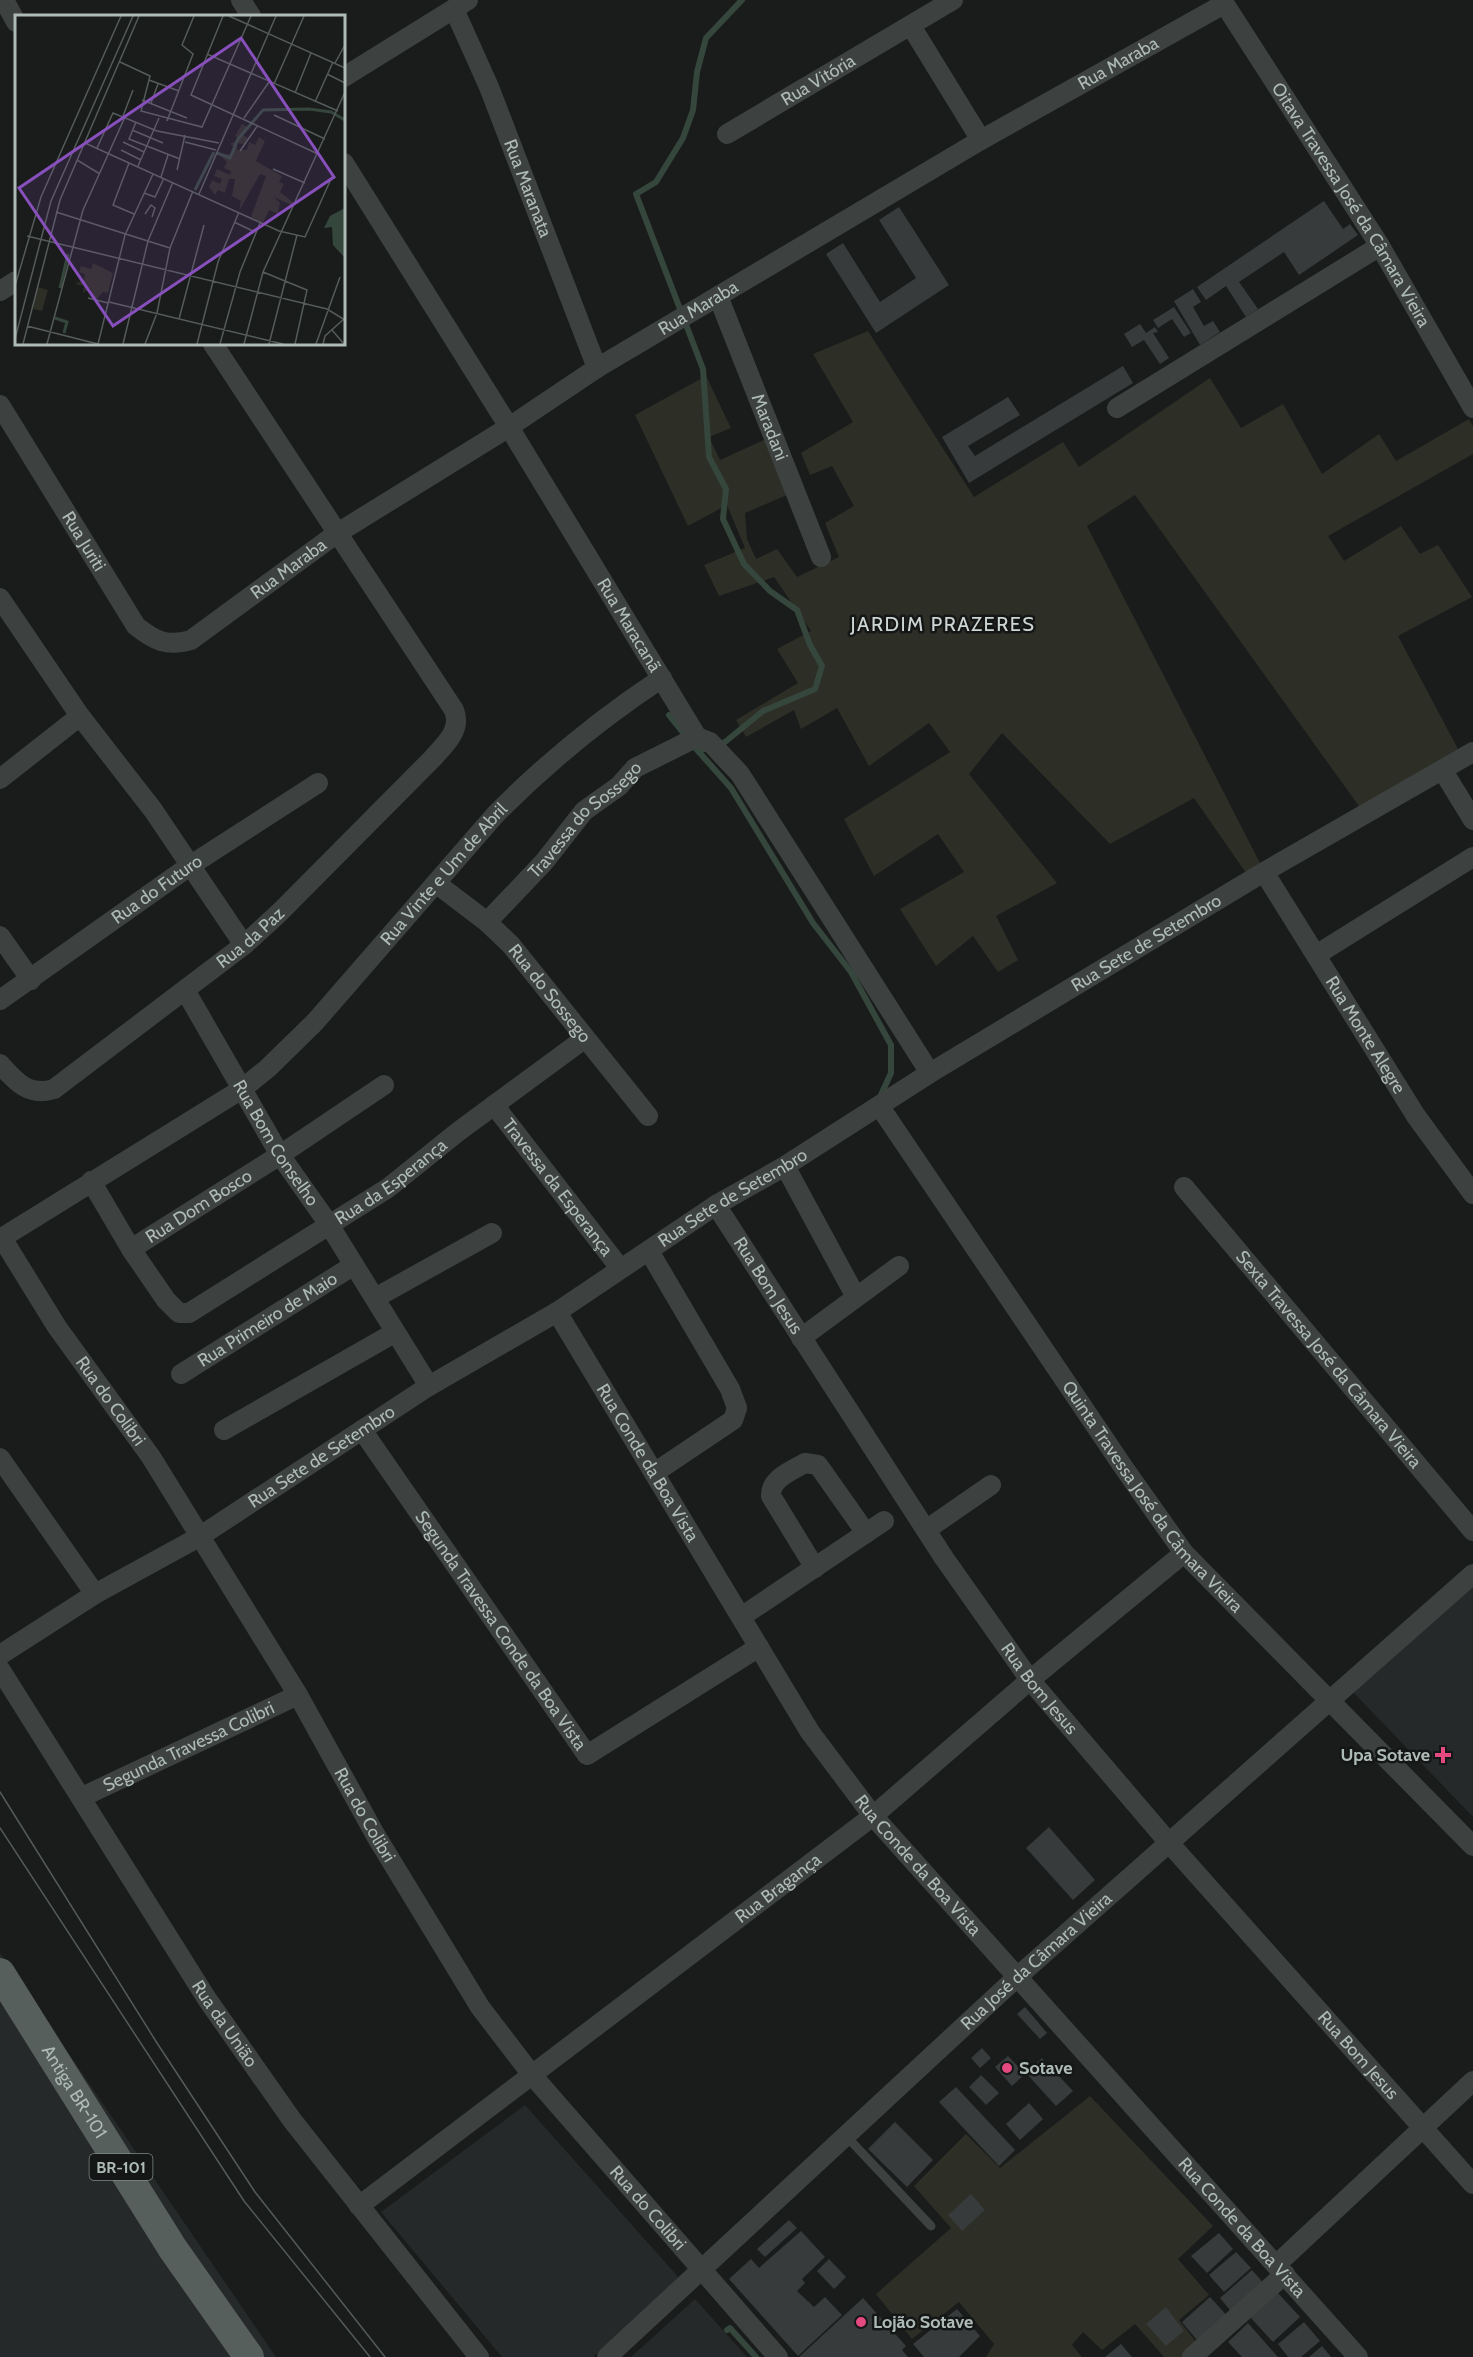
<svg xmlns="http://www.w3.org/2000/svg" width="1473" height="2357" font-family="Cabin,sans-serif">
	<rect width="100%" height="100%" fill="#1a1c1c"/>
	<path fill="#262929" d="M1473,1581V1817L1353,1692Z
		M0,1953L276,2357H0Z
		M525,2105L681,2280L593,2357H502L381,2212Z
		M695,2299L747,2357H631Z"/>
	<path fill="#2d2e26" d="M868,331L974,497L1063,442L1079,467L1210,378L1241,428L1283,404L1322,474L1379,434L1396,461L1469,419L1473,426V454L1328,536L1344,561L1401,526L1420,554L1438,545L1472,597L1398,636L1458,749L1361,809L1135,495L1087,526L1261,865L1246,873L1194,798L1110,844L1002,733L969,774L1057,883L996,916L1018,960L998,972L973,936L936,966L900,909L964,872L938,834L874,876L844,819L950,752L929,723L869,766L837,708L801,729L794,710L746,737L736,720L798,683L777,649L811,631L774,577L719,596L704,565L745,548L727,505L688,526L635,415L706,376L731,428L709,437L720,460L766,439L787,495L745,513L747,539L756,559L777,549L797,577L839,557L825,523L854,506L832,466L810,475L801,453L853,422L813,354Z
		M1090,2096L1213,2226L1178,2259L1209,2295L1179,2320L1200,2347L1188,2357H1164L1135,2324L1102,2350L1083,2332L1072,2345L1082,2357H986L994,2344L959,2302L912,2339L876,2294L951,2228L914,2186L966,2134L1000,2168Z"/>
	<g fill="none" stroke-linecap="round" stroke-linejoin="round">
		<path stroke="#35463d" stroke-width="6" d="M669,715L698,751L725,742L763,711L815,689L822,666L810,645L797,610L770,591L744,564L723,519L726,489L709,457L703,369L636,194L656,182L683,138L693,110L697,72L706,38L742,0
			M698,751L731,788L813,923L851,972L891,1045V1073L880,1097
			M727,2330L730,2328L756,2357"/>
	</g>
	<path fill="#373b3b" d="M1324,201L1343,229L1350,224L1358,235L1299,275L1284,252L1239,282L1258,309L1246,317L1226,286L1206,300L1197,287Z
		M899,207L949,285L876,333L826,254L843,243L880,302L916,278L879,220Z
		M1193,289L1201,302L1193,307L1204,326L1213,321L1220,332L1200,345L1174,301Z
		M1174,307L1191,333L1184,337L1172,319L1158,328L1153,320Z
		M1140,324L1146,333L1155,327L1158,332L1153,333L1169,358L1160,364L1144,340L1132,347L1124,334Z
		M1123,366L1133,383L969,483L942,437L1008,397L1020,415L968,446L975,456Z
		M1049,1827L1095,1880L1073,1900L1026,1848Z
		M1025,2007L1047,2033L1040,2039L1017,2014Z
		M982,2048L991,2058L980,2068L971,2058Z
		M1008,2056L1025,2074L1012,2086L995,2067Z
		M1042,2058L1073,2091L1056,2106L1026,2073Z
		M981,2075L999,2093L986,2105L969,2087Z
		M956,2087L1015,2150L999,2166L939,2102Z
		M1029,2103L1043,2119L1020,2140L1006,2124Z
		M895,2122L933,2160L907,2187L868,2149Z
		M971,2194L985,2210L962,2231L948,2215Z
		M789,2220L797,2228L765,2257L757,2249Z
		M801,2231L825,2257L802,2279L805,2283L797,2291L814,2307L825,2297L842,2315L798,2356L729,2279L751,2259L759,2268Z
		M1219,2233L1233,2249L1207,2273L1191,2256Z
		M1236,2252L1251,2268L1224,2292L1209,2275Z
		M829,2259L846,2277L834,2289L817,2271Z
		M1252,2270L1266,2286L1234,2315L1220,2298Z
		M1277,2292L1300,2317L1273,2342L1250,2317Z
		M1210,2297L1230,2319L1201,2345L1182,2322Z
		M863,2298L906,2346L902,2350L908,2357H799Z
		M1166,2307L1184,2331L1166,2346L1146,2324Z
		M957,2309L980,2336L959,2357H924L913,2344Z
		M1304,2322L1320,2341L1301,2357H1288L1278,2344Z
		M1248,2323L1278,2357H1242L1228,2342Z
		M1121,2344L1132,2357H1105Z
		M1322,2346L1331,2357H1309Z"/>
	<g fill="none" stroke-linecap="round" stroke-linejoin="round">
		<path stroke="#3d4241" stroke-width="9" d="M847,2137L931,2226"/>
		<g stroke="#3d4241" stroke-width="20">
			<path d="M4,0L16,22"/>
			<path d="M241,0L251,16"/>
			<path id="s1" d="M1222,0L1380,246L1473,408"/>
			<path id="s2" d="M454,9L489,87L597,368"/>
			<path d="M911,26L981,140"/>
			<path d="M344,77L468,0"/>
			<path id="s3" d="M727,134L953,0"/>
			<path id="s4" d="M344,163L509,427L697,737L710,742L740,774L930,1073"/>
			<path d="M0,291L16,281"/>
			<path id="s5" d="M718,296L821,557"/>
			<path id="s6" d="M0,405L136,626C155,641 167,647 191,640L336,534L509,427L597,368L981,140L1224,4"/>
			<path d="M1117,408L1380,246"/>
			<path d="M0,598L80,716L153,810L244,945"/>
			<path d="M1443,771L1473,820"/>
			<path d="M0,779L80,716"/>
			<path id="s7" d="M1264,872L1416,1116L1473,1194"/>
			<path id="s8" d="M437,884L487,922L511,945L648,1116"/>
			<path id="s9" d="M487,922L544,862L584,811L619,786L635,768L697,737"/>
			<path d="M0,936L31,980"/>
			<path d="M1316,955L1473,857"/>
			<path id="s10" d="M185,990L280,1155L328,1223L429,1386"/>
			<path id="s11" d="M0,1000L191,865L318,783"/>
			<path id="s12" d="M0,1064C16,1082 29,1097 54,1089L244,945L279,913L433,758C445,744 462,730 454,710L213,344"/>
			<path id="s13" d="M494,1105L620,1268"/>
			<path id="s14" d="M880,1107L1124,1468L1184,1553L1473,1846"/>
			<path d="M785,1166L856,1297"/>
			<path id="s15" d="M91,1181L131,1249L166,1300L179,1313H189L388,1188L459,1131L584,1039"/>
			<path id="s16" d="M1184,1187L1473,1531"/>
			<path id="s17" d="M716,1205L944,1558L1030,1680L1170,1844L1473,2184"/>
			<path id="s18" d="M2,1238L57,1327L151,1457L298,1695L376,1836L480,2007L532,2075L778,2357"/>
			<path id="s19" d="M0,1239L242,1089L268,1068L315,1022L495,815C547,762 600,719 662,678"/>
			<path id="s20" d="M131,1249L280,1155L384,1085"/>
			<path d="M649,1251L730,1389L737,1408L733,1420L654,1473"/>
			<path d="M375,1298L492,1233"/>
			<path id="s21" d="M557,1312L810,1732L873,1816L1358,2357"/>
			<path d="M801,1338L899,1266"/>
			<path id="s22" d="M181,1374L354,1265"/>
			<path d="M224,1430L394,1333"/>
			<path id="s23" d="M362,1430L587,1755L759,1647"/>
			<path d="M0,1458L95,1594"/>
			<path d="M926,1530L991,1485"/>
			<path d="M815,1568L771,1496C770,1479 791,1471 805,1463L818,1465L866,1533"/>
			<path d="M741,1617L884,1521"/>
			<path id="s24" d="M0,1655L95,1594L199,1537L429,1386L557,1312L716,1205L785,1166L930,1073L1264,872L1473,752"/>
			<path id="s25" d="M0,1669L207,1999L292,2120L479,2357"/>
			<path id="s26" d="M82,1797L298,1695"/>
			<path id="s27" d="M359,2206L873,1816L1030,1680L1184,1553"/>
			<path d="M1276,2265L1473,2081"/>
			<path id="s28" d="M607,2357L1016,1978L1473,1574"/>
			<path d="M1192,2357L1285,2274"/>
		</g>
		<path stroke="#575f5d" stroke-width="30" id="s29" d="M0,1973L173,2249L249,2357"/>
		<path stroke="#545b59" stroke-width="1.5" d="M0,1792L157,2043L255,2192L385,2357
			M0,1828L244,2201L370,2357"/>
	</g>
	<g fill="#e4497f" stroke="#151717" stroke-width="2">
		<path d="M1440 1746h6v6h6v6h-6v6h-6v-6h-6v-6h6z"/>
		<circle cx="1007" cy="2068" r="6"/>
		<circle cx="861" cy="2322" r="6"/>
	</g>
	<g text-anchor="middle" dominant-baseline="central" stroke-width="5" stroke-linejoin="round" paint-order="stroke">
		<rect fill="#151717" stroke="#7f8986" stroke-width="1.5" x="89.5" y="2154" width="63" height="26" rx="4.5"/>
		<g font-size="16" font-weight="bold" fill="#adbab6">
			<text x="121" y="2167">BR-101</text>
		</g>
		<g font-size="18" fill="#adbab6" stroke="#151717">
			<text stroke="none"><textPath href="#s6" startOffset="1412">Rua Maraba</textPath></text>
			<text stroke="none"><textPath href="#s3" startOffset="106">Rua Vitória</textPath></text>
			<text stroke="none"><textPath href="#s2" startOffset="194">Rua Maranata</textPath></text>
			<text stroke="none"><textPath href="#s1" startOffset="242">Oitava Travessa José da Câmara Vieira</textPath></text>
			<text stroke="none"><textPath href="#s6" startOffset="926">Rua Maraba</textPath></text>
			<text stroke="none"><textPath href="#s5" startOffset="141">Maradani</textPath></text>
			<text stroke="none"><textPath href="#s6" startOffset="160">Rua Juriti</textPath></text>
			<text stroke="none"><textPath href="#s6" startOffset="440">Rua Maraba</textPath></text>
			<text stroke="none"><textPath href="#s4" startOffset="543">Rua Maracanã</textPath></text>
			<text stroke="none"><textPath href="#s9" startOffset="142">Travessa do Sossego</textPath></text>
			<text stroke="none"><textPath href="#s19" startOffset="580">Rua Vinte e Um de Abril</textPath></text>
			<text stroke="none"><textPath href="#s11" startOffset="192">Rua do Futuro</textPath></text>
			<text stroke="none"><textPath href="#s12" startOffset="312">Rua da Paz</textPath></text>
			<text stroke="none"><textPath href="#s24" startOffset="1350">Rua Sete de Setembro</textPath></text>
			<text stroke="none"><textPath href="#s8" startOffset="158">Rua do Sossego</textPath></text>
			<text stroke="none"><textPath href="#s7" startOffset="192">Rua Monte Alegre</textPath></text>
			<text stroke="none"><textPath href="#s10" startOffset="178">Rua Bom Conselho</textPath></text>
			<text stroke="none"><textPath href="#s15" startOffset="410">Rua da Esperança</textPath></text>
			<text stroke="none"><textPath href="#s13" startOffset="104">Travessa da Esperança</textPath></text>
			<text stroke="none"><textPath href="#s24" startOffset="864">Rua Sete de Setembro</textPath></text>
			<text stroke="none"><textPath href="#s20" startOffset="80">Rua Dom Bosco</textPath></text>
			<text stroke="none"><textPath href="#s17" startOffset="96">Rua Bom Jesus</textPath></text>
			<text stroke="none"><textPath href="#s22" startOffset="102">Rua Primeiro de Maio</textPath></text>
			<text stroke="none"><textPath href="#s16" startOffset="225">Sexta Travessa José da Câmara Vieira</textPath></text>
			<text stroke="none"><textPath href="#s18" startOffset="196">Rua do Colibri</textPath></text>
			<text stroke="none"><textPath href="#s24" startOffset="378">Rua Sete de Setembro</textPath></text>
			<text stroke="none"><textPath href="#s21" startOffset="176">Rua Conde da Boa Vista</textPath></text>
			<text stroke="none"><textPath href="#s14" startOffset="476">Quinta Travessa José da Câmara Vieira</textPath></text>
			<text stroke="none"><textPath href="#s23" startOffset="244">Segunda Travessa Conde da Boa Vista</textPath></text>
			<text stroke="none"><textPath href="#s17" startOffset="582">Rua Bom Jesus</textPath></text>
			<text stroke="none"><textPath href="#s26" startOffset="118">Segunda Travessa Colibri</textPath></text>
			<text stroke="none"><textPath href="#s18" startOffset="682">Rua do Colibri</textPath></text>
			<text stroke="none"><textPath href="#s21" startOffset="662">Rua Conde da Boa Vista</textPath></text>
			<text stroke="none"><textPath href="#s27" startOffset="526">Rua Bragança</textPath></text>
			<text stroke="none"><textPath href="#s28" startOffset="584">Rua José da Câmara Vieira</textPath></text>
			<text stroke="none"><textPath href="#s25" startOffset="420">Rua da União</textPath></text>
			<text stroke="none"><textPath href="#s17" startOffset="1068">Rua Bom Jesus</textPath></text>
			<text stroke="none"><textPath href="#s29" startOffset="140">Antiga BR-101</textPath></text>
			<text stroke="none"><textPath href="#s18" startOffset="1168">Rua do Colibri</textPath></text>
			<text stroke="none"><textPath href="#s21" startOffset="1148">Rua Conde da Boa Vista</textPath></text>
		</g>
		<g font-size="18" font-weight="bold" fill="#adbab6" stroke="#151717" text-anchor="start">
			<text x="1430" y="1755" text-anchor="end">Upa Sotave</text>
			<text x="1019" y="2068">Sotave</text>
			<text x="873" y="2322">Lojão Sotave</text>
		</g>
		<g font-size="20" letter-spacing="1.5" fill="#ced6d4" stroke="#151717">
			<text x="943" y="624">JARDIM PRAZERES</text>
		</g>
	</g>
	<g transform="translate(15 15)">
		<rect width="330" height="330" fill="#1a1c1c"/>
		<path d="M227,109L235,113L228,120L233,123L229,129L222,128V135H232L234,127L240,130L244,122L250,126L241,146L267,161L264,167L269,169L265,177L279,188L278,191L259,182L265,188L263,199L254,195L248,208L236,202L251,161L245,159L224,196L226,186L217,181L220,164H214L210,178L203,175L200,180L194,172L197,165L205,169L207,164L199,161L202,154L215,160L216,156L209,153L212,147L204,140L218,139L220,133L215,129L224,124L220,121ZM78,248L98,258L93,278L88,277L81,285L75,273L68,278L69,271L60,269L69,265L70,259L64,257L66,251L76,254ZM22,272L33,275L27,296L18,294Z" fill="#2d2e26"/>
		<path d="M330,193V243L318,230L317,212L309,213L315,201Z" fill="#35463d"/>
		<path fill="none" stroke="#35463d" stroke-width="3" d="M202,138L215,143L223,124L248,95L294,94L316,97L330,105M180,175L199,137M45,273L53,239M40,303L52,307L49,318"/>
		<path fill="none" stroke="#555b5a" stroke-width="1.5" d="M208,1L176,80L303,139M214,1L330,53M192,39L323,96M105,47L135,61L126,96L187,112L236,1M320,48L330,30M312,59L330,68M134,65L164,76M259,69L289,1M280,78L296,38M127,85L172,103M300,87L318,47M136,88L143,69M259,100L310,124M108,101L118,75M229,103L254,67M152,106L178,39L167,30L179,1M121,107L114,124L165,144M117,115L148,128M108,127L129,137M170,127L201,135M70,128L264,216L290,222L316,164M82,133L98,98L142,116L204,128M106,135L126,145M225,136L243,110M62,145L85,159M114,148L98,190L119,199M123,151L144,103M258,154L290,168M162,155L170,120M146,162L153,140M129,178L140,182L149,163M184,179L261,1M41,197L155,233M130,199L136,190L140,193L137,202M219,207L240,217M12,221L312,294L330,305M248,257L292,275L280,329M0,271L26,182L106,1M73,283L93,288M94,287L268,329M164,304L189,210M12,311L83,329L110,220L138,159M317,315L329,329M0,324L36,186L118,1M8,329L45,185L124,1M32,329L68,195L110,102M108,329L133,226L158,167M130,329L142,298L155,233L178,176M182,329L203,247L224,197M205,329L225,257L245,208M229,329L248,257L330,77M254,329L282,220M301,329L325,262M308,329L310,321L330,303"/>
		<path fill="#8850bd" fill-opacity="0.15" stroke="#8850bd" stroke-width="3" d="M226,23L319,162L98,311L4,173Z"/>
		<rect width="330" height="330" fill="none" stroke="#adbab6" stroke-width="3"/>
	</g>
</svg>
